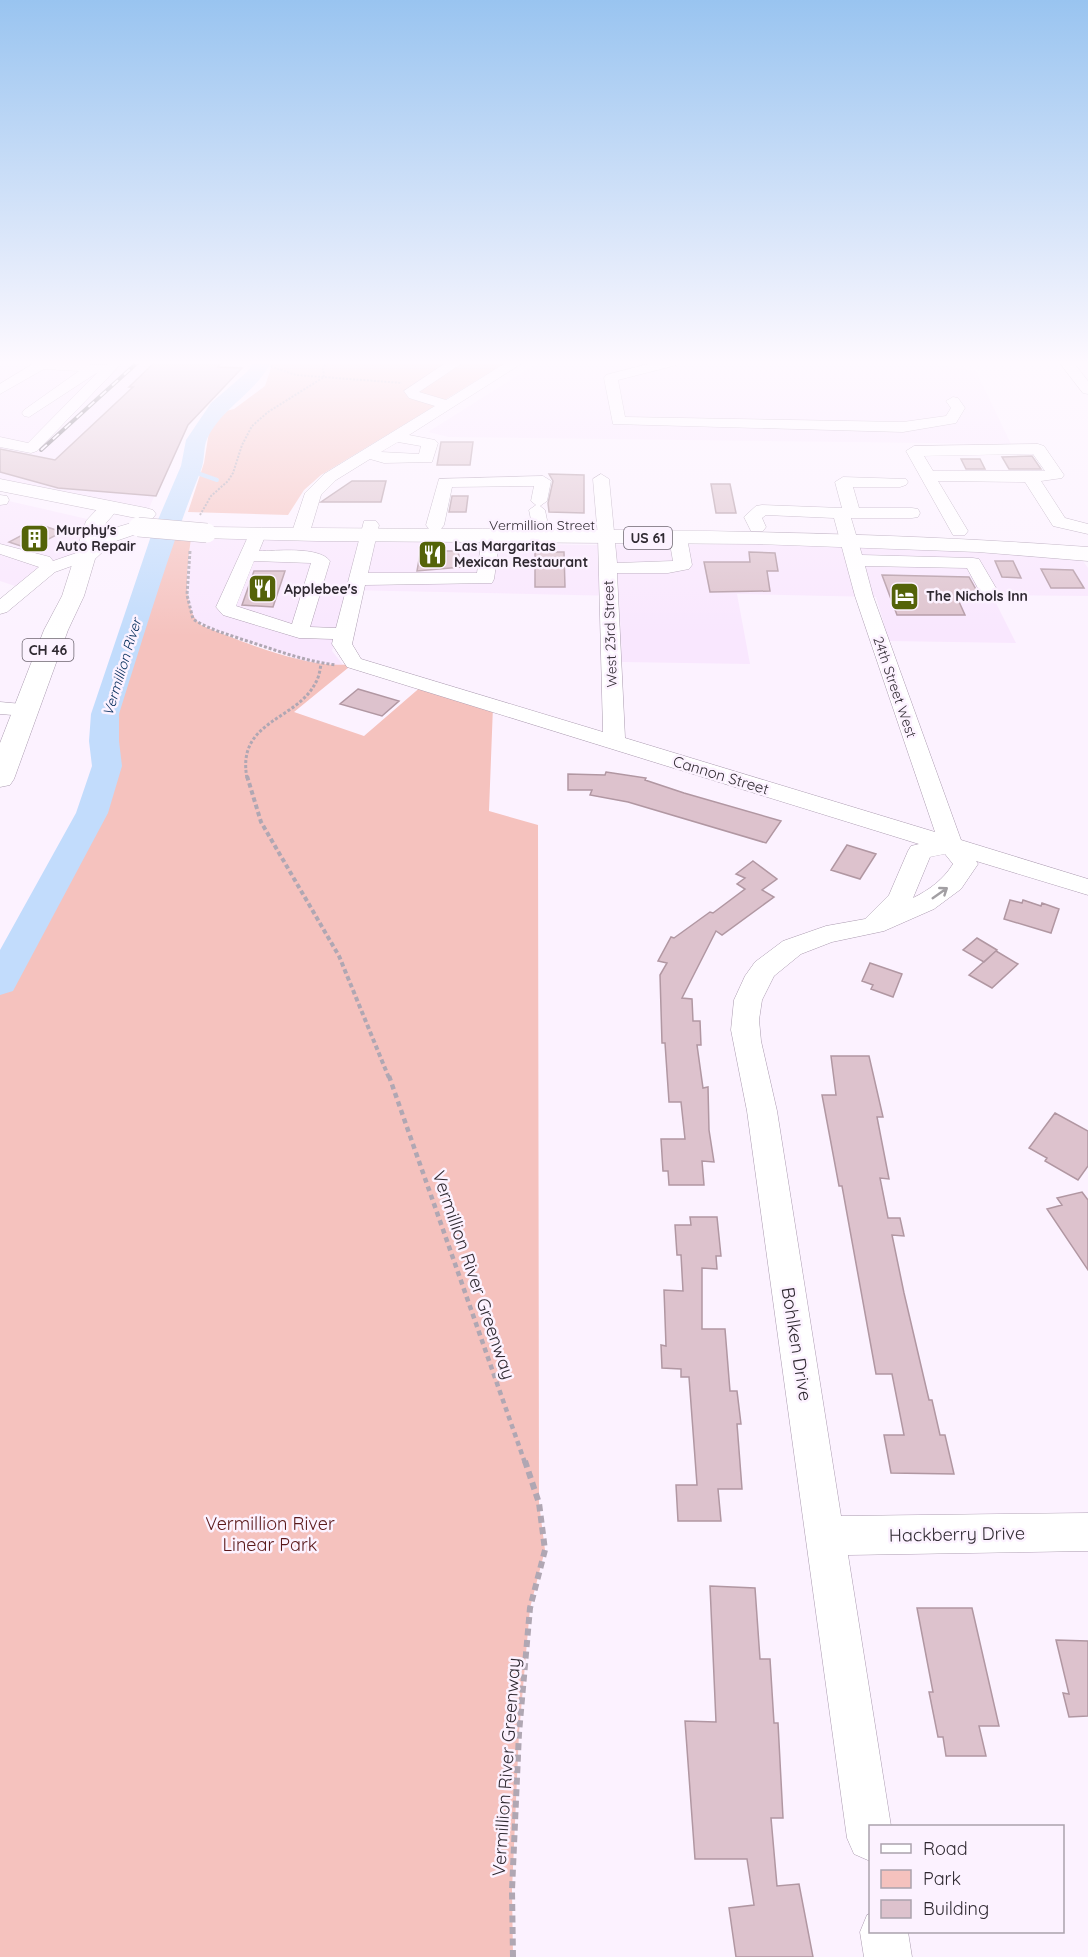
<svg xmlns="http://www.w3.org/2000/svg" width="1088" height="1957" font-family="Quicksand,sans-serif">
	<rect width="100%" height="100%" fill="#fcf2ff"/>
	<path fill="#f9e7fe" d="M0,362H239L186,427L149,508L0,479Z
		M539,362H924L976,371L1011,444L449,437L428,432Z
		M0,499L96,521L88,554L50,568L24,589L0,581Z
		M191,538L588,545L826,544L1081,558L1088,568V596L992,595L1016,643L889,641L876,597L737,594L750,664L622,662L619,596L346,590L332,651L344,666L304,661L210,628L193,619L189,612L187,571Z"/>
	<path fill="#f5c2be" d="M268,362H507L321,475L304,490L288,515L188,512L204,463L209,432L222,412L234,409L265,386L271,368Z
		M163,536L191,538C188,563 180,608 201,625C237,640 317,673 354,663L294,712L364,736L423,685L493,706L489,811L538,825L539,1503L545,1550L530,1608L519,1733L512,1890L513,1957H0V982L92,813L107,766L104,741L105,714Z"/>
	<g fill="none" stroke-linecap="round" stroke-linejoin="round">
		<path stroke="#c2dcfc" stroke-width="4" d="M192,466L200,474L217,480"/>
		<path fill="#c2dcfc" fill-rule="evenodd" d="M253,362H271C256,393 222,407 207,439C203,448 205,460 201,470C169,550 145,632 119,714V741L122,766L108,813L13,991L0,995V950L76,813L92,766L89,741L91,714L151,536L181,466L186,440L211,403L248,371Z"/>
	</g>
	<path fill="#ddc2cd" stroke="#b197a2" stroke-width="1.5" d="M155,362H222L218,367L242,368L188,425L156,496L58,488L0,472V449L55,460L133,387H129Z
		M441,442H473L470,465H437Z
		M1032,456L1041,469H1009L1002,457Z
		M961,459H980L985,469H966Z
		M549,474L584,475V513L549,512L548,503L553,481Z
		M352,481H386L381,502H321Z
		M711,484H730L736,513H716Z
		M452,496H468L466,512H449Z
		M41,525L62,532L30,549L9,542Z
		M421,548H443L442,551H458L461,567L417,571Z
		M535,552H564L565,587H535Z
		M749,552L775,553L778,571H767L770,591L710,592L704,562H750Z
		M995,561H1013L1021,578L1002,577Z
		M1041,569L1073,570L1084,588H1051Z
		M254,571H285L273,607L242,605Z
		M882,575L969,577L978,593H955L965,615H897Z
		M358,689L399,701L382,716L340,704Z
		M606,772L646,778L645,780L684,793L781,821L766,843L628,802L590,795L592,790H568V774L605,775Z
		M847,845L876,854L860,879L831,870Z
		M753,861L777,879L762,890L774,897L722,935L716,931L682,998L692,999L693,1021H700L701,1045H697L703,1088L708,1087L709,1130L714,1162L702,1161L704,1185H669L668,1171H663L661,1139H685L681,1102H669L665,1043H662L660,975L667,963L658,961L671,937L674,938L710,912L713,913L745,889L737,884L745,878L736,874Z
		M1010,900L1022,903L1023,900L1041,906L1042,903L1059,909L1051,933L1004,919Z
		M977,938L997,950L984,962L963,950Z
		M996,951L1018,964L992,988L969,975Z
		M870,963L902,974L893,997L871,989L873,985L862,981Z
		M831,1056H869L883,1117H877L889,1179L880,1178L888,1218H900L904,1236L892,1235L904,1293L929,1400H932L940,1435H945L954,1474L891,1473L884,1435H904L892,1374H876L842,1186H839L822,1095H836Z
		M1055,1113L1088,1131V1166L1078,1180L1045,1161L1047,1158L1029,1148Z
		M1082,1192L1088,1200V1270L1047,1209L1062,1205L1057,1198Z
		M690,1217H717L721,1256H716L717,1269L702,1268V1329H725L730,1391H737L741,1424H737L742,1489H718L721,1521H678L676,1485H697L689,1377H681V1369L662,1368L661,1345L666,1346L664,1290L683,1291L681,1255H677L675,1225H691Z
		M710,1586L755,1588L760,1659H770L774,1723H778L783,1818H771L777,1886L799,1884L813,1957H736L729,1908L754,1905L747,1859H695L685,1721L716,1722Z
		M917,1608H972L999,1726H979L986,1756H946L943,1737H938L929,1692H933Z
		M1056,1640L1088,1641V1716L1069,1717L1063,1693L1069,1694Z"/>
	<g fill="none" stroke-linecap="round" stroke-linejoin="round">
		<defs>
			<path id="minor" d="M36,362L106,365L108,362H123L37,451L31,453L0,447V437L28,443L98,372L29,417L24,416L22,413L24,410L79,371L44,369L0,394V384Z
				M447,362H464L419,392L446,400L507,362H524L409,435L435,440L438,443L432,462L384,463L370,459L336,480L321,495L309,535L306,539H294L291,535L305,493L324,474L435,406L409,398L404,391ZM398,442L421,446L419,454L381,452Z
				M656,362H679L677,365L618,380L625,417L903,422L946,416L951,408L946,401L953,397L958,398L965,408L956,423L903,432L613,424L604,378L606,375Z
				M1059,362H1073L1088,381V394L1083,393Z
				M1038,444L1044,446L1064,475L1062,478L1041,481L1065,518L1088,524V534L1053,526L1025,482L938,481L968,531L965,535H953L906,451L914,446ZM1033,454L1045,471H933L924,456Z
				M601,474L609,479L617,563L673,561L669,538L672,534H684L687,538L692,565L689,569L668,573H617L625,738L935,832L855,596L834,518L766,515L762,518L766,527L763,531H751L744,517L756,506L762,505L842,508L835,482L843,477L906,479L908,482L906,485L900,487H853L859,508H912L918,509L920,513L918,517L912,518H851L862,555L973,558L979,559L996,588L994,592H980L967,568L865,566L873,596L961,840L1088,879V895L976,861L978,864L961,889L934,909L884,931L832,942L801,954L774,976L762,1000L759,1020L761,1041L777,1111L841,1516L1088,1513V1551L848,1555L891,1826H870V1861L854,1854L847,1838L747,1111L731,1030L734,1000L745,976L755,962L783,941L826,926L865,919L889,895L908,851L911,846L919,844L347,667L332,644L333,639L299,638L223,615L216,607L251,530H263L266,534L259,551C276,551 319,546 330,561L310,627L336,628L364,521H376L379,525L368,573H477L482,537L485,533H497L500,537L494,579L492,583L365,585L352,644L361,659L603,732L598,537L593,479ZM254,561L311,563L292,624L236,606ZM945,854L953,864C943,880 929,890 913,898L930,857Z
				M543,476L551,481L547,501L540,506L545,510L548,525L545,529H533L529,510L536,505L531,501L534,486L452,487L444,525L441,529H429L426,525L439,479Z
				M0,495L7,496L9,500L7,504L0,505Z
				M0,544L50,557L53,561L88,549L94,550L97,554L94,558L55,572L7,612L0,614V599L39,567L0,554Z
				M0,702L33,705L36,710L33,715L25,716L0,714Z
				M870,1914V1932H908L912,1957H864L860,1932L867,1915Z"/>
			<path id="major" d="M109,502L116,504L119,508L106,523L104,531L138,521L145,523L149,527L145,531L113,542L95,559L84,596L68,630L14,779L10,785L0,787V743L44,630L62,596L86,521L102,504Z"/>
			<path id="highway" d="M0,479L146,508L153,510L156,514L153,518L146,520L0,491Z
				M207,527C501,531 795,525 1088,547V561L978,552L758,544L317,541L199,538L196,533L199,528Z"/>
		</defs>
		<use href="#minor" stroke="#ab9bb0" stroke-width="1"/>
		<use href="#major" stroke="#ab9bb0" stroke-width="1"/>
		<use href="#highway" stroke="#ab9bb0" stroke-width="1"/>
		<path stroke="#b0a7b3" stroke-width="2" stroke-dasharray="2 1.5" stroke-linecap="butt" d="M273,362L272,367L296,375L402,383
			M200,515L211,496L228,481L233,473L242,445L252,426L268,412L324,377L323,368L329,362"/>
		<path stroke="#b0a7b3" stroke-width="3" stroke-dasharray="3 2" stroke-linecap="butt" d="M190,551L187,595L193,619C208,629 224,633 241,639C273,649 303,661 336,665
			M247,778C236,720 297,721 316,682C319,677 320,670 321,664"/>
		<path stroke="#b0a7b3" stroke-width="4" stroke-dasharray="4.5 3" stroke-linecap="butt" d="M247,776L261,822L339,956L389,1078"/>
		<path stroke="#b0a7b3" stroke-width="4.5" stroke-dasharray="5 4" stroke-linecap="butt" d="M389,1076L525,1463"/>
		<path stroke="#b0a7b3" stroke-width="6" stroke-dasharray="7 4.5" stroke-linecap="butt" d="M513,1957L512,1890L519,1733L530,1608L545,1550L539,1503L525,1461"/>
		<use href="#minor" fill="#fff" fill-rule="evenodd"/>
		<use href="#major" fill="#fff" fill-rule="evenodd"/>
		<use href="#highway" fill="#fff" fill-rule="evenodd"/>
		<defs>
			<path id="rail" d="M41,450L138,362"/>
		</defs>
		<use href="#rail" stroke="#615a64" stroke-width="4"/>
		<use href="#rail" stroke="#fcf2ff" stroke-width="2" stroke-dasharray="8" stroke-linecap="butt"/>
		<defs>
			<path id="highway-bridge" d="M138,527L207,533"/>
		</defs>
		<use href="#highway-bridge" stroke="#ab9bb0" stroke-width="20" stroke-linecap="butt"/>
		<use href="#highway-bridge" stroke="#fff" stroke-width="19"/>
	</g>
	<defs><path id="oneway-shaft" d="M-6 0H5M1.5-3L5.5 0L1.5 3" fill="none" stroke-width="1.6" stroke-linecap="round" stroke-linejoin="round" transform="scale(1.5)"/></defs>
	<use stroke="#a29fa3" href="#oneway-shaft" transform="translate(940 893) rotate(-35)"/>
	<linearGradient id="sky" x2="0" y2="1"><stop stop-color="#99c4f0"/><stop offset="0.57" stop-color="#fef9ff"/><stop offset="1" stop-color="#fef9ff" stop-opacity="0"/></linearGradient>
	<rect width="1088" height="636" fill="url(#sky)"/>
	<defs>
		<symbol id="building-square" viewBox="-11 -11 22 22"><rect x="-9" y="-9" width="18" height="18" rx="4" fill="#546309" stroke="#fcf2ff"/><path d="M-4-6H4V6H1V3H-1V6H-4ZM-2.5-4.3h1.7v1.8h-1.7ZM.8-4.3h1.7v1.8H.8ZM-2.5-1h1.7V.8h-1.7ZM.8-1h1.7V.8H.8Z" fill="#fff"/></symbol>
		<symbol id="restaurant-square" viewBox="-11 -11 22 22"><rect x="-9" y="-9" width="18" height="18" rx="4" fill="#546309" stroke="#fcf2ff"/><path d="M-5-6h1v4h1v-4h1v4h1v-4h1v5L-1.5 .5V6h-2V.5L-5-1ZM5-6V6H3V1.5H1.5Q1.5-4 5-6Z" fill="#fff"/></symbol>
		<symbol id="hotel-square" viewBox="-11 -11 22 22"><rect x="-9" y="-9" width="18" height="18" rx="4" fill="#546309" stroke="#fcf2ff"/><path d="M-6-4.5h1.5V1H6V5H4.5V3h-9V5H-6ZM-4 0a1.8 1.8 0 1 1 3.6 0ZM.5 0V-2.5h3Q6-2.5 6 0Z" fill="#fff"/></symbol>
	</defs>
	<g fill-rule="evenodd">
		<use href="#building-square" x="18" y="522" width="33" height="33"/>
		<use href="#restaurant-square" x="416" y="538" width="33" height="33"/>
		<use href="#restaurant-square" x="246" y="572" width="33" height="33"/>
		<use href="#hotel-square" x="888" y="580" width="33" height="33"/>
	</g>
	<g text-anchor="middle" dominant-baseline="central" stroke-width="5" stroke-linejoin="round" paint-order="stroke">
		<g font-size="14" fill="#302a32" stroke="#fcf2ff">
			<text x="542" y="525">Vermillion Street</text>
			<text transform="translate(610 634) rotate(-92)">West 23rd Street</text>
			<text transform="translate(895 687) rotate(71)">24th Street West</text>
		</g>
		<g font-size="14" font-weight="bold" fill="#302a32" stroke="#fcf2ff" text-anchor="start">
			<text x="56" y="530">Murphy's<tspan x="56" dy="16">Auto Repair</tspan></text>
			<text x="454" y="546">Las Margaritas<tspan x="454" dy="16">Mexican Restaurant</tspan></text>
			<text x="284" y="589">Applebee's</text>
			<text x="926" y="596">The Nichols Inn</text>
		</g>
		<g fill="#fcf2ff" stroke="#6d6670" stroke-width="1.5">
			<rect x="624" y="527" width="48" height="22" rx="4.5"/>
			<rect x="22.5" y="639" width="51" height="22" rx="4.5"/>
		</g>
		<g font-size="14" font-weight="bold" fill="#302a32">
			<text x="648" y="538">US 61</text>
			<text x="48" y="650">CH 46</text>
		</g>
		<g font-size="14" font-style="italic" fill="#002a59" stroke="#fcf2ff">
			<text transform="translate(122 667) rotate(-73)">Vermillion River</text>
		</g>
		<g font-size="15" fill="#302a32" stroke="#fcf2ff">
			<text transform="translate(721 775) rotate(17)">Cannon Street</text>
		</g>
		<g font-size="18" fill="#302a32" stroke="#fcf2ff">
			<text transform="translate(474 1275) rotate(71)">Vermillion River Greenway</text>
			<text transform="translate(797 1344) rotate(81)">Bohlken Drive</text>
			<text transform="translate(957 1534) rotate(-1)">Hackberry Drive</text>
			<text transform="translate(506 1767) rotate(-86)">Vermillion River Greenway</text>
		</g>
		<g font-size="18" fill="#5a181a" stroke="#fcf2ff">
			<text x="270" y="1523">Vermillion River<tspan x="270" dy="21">Linear Park</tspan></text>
		</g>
	</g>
	<rect x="869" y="1825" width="195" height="108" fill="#fcf2ff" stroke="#aaa2ad" stroke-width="1.5"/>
	<rect x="881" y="1844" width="30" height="9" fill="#ffffff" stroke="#aaa2ad" stroke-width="1.5"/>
	<text x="923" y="1855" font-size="18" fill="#302a32">Road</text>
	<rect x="881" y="1870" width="30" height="18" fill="#f5c2be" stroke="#aaa2ad" stroke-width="1.5"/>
	<text x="923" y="1885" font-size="18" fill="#302a32">Park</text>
	<rect x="881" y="1900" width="30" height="18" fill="#ddc2cd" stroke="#aaa2ad" stroke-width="1.5"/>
	<text x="923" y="1915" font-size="18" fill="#302a32">Building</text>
</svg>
